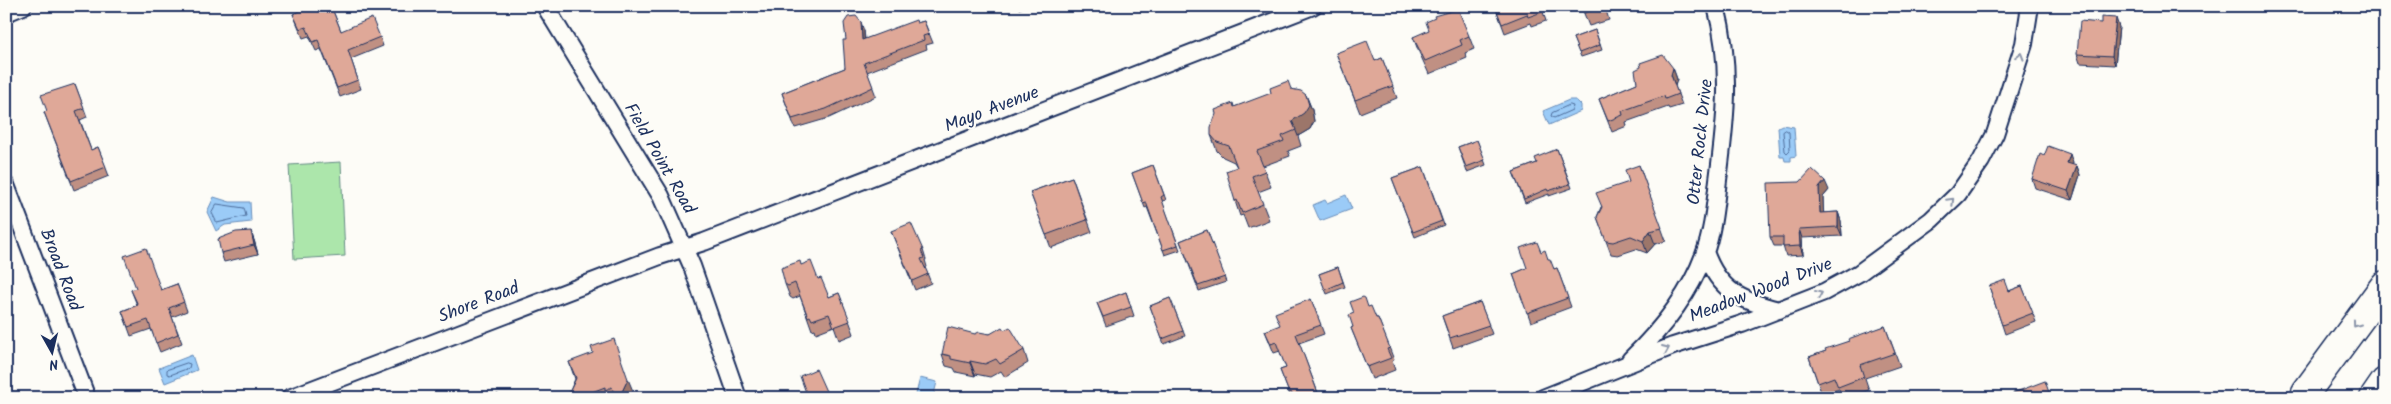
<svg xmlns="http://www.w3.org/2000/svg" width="2391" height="404" font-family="Kalam,sans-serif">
	<rect width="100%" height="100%" fill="#fdfcf7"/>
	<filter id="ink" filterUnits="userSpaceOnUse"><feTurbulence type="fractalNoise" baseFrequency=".02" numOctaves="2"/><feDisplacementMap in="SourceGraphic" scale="10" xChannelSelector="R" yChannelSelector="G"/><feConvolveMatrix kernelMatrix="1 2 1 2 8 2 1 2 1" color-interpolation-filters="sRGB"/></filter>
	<g filter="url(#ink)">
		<path fill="#ace6ab" stroke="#648a84" d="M341,162L345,256L294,259L289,165Z"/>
		<path fill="#9bcbf7" stroke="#688dba" d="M1569,100H1576L1581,105V111L1549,125L1543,111Z
			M1782,125L1794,127L1796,156L1791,157V161H1785L1784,157H1780L1778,127Z
			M1346,195L1352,209L1320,221L1313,205L1325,200L1327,203Z
			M214,197L230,202H250L251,222L225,225L216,231L207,212Z
			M192,355L197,370L165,383L159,368Z
			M920,378L937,382L933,398H915Z"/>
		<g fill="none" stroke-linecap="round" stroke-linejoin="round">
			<path stroke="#4e6d9b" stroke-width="1" d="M1570,105L1573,106L1572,110L1554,118L1551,116L1552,113Z
				M1786,130L1789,132L1790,150L1787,153L1785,151L1783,132Z
				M217,204L244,208L246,216L217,223L212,213Z
				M187,363L190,364L189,368L170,375L167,374V370Z"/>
			<defs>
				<path id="street" d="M545,6L661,196L692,266L738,398
					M6,13L23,6
					M6,185L87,398
					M1705,252C1719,291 1741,301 1779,310
					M1630,360C1661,330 1689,296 1704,255C1713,231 1715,205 1718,180C1726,119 1732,67 1716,6
					M289,398L660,256L704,242L1313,6
					M1543,398L1673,346L1742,324L1824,292L1859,273L1931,220L1958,194L1981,161L1995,134L2024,44L2030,6"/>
				<path id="highway" d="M2306,392L2385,285
					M2374,398L2385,382"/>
			</defs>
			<use href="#street" stroke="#1b2f5e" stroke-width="20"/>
			<use href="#highway" stroke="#1b2f5e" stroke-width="31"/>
			<use href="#street" stroke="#fdfcf7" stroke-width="16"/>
			<use href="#highway" stroke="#fdfcf7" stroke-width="28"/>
		</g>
		<path fill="#c09083" stroke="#1b2f5e" d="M298,6H331L341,31L380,37L383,46L351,59L361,89L340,97L321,49L316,51L309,36L303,38L293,14L300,11Z
			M667,6H684L670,12Z
			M1018,6H1027L1019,9Z
			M1495,6H1541L1546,21L1532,26L1531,23L1505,33Z
			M1581,6H1606L1605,7L1609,20L1589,26Z
			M924,21L933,43L926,45L927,49L867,72L876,96L829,118L795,128L782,93L845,68L864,31L865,39Z
			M2101,23L2119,27L2115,65L2080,63L2077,54Z
			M1595,30L1602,50L1581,57L1573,38Z
			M1469,36L1474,49L1465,53L1467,58L1429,74L1418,50L1413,37Z
			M1336,53L1375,61L1382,58L1397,98L1360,113Z
			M1673,68L1677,79L1675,86L1682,105L1669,109L1668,107L1626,122L1627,126L1612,132L1599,99Z
			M75,84L87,117L80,120L91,150L98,147L109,176L74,190L44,112L47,111Z
			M1291,89L1306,95L1312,110L1314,121L1310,129L1298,136L1301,146L1288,151L1290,156L1263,166L1271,187L1258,192L1269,220L1248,228L1243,215L1240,216L1235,201L1237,167L1234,162L1223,157L1217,151L1211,135L1234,107Z
			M1477,140L1486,165L1467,172L1458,147Z
			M1557,149L1572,188L1549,196V194L1525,203L1513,172L1537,163Z
			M2044,156L2073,163L2072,165L2077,166L2080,175L2072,200L2035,188L2032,179Z
			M1153,165L1166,200L1162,201L1180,250L1165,255L1147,207L1145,208L1132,173Z
			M1639,165L1666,241L1655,244L1647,253L1636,249L1618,255L1611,254L1597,217L1601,207L1629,182Z
			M1423,167L1444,225L1415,237L1392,178Z
			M1072,177L1092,232L1051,248L1030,192Z
			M1829,190L1823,197V213L1838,212L1841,221L1842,236L1802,238L1803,255L1786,256L1783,246H1774L1770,237Z
			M1207,230L1226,282L1199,291L1180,241Z
			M891,231L923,250L926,260H925L927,267L925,268L931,283L915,290Z
			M254,240L258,254L224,262L221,253Z
			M1541,252L1548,259L1554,269L1557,268L1571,307L1531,322L1513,274L1527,268Z
			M801,265L818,279L829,297L839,293L854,334L839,340L834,326L816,333L815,329L812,330L800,296L793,299L790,297L785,284Z
			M1338,267L1345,287L1327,294L1319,274Z
			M177,284L187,311L172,317L182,343L160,352L151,329L131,336L122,311L137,305L131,290H161Z
			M1989,286L2009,291L2022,286L2036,322L2005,334Z
			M1126,292L1134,316L1106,326L1097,303Z
			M1170,298L1185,336L1164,344L1150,306Z
			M1311,299L1324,334L1299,343L1320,398H1291L1280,370L1286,368L1280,351L1274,353L1265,331L1280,326Z
			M1480,302L1492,334L1453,348L1442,316Z
			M1368,307L1376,318H1378L1394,360L1392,361L1395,370L1372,379L1351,328L1353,327Z
			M1885,326L1900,366L1865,378L1869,390L1848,398H1842L1839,389L1822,395L1809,357L1826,351Z
			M1004,330L1024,350L1028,363L1005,377L1001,371L990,377L975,374V376L956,372L954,368L946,366L942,354L975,334H990Z
			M569,362L633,391L630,398H571L569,393L575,379Z"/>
		<path fill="#9c766a" stroke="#1b2f5e" d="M2116,18L2119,27L2115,65L2112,56Z
			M861,22L864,31L865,49L862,40Z
			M1673,68L1677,79L1675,86L1671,75Z
			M1306,95L1312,110L1314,121L1310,129L1298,136L1292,121Z
			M2070,154L2073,163L2070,172L2067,163Z
			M2077,166L2080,175L2072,200L2068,191Z
			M1825,181L1829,190L1823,197L1824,222L1820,213L1819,188Z
			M1838,212L1841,221L1842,236L1838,227Z
			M1799,229L1802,238L1803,255L1800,246Z
			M251,231L254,240L258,254L254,245Z
			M1650,231L1655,244L1647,253L1643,241Z
			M970,361L975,374V376L970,363Z
			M6,379L9,387L6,396Z
			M628,379L633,391L630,398H619Z"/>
		<path fill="#dfa898" stroke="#1b2f5e" d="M298,6H331L341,31L372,18L380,37L348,50L358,80L337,88L318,40L313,42L306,27L300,29L293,14L300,11Z
			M1495,6H1541L1542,12L1528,17L1527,14L1502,24Z
			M1581,6H1604V7L1584,13Z
			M1458,9L1469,36L1460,40L1462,45L1425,61L1413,37L1429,30L1426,22L1435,18L1434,16Z
			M856,16L861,22L862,40L916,20L917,23L924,21L929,34L923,36L924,40L864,63L873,87L826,109L792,119L782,93L845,68L843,40H846L844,23L848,17Z
			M2101,17L2116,18L2112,56L2077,54L2080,21L2101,23Z
			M1595,30L1600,45L1579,53L1573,38Z
			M1367,41L1375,61L1382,58L1393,86L1355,100L1336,53Z
			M1663,55L1673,68L1671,75L1678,94L1665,99L1664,96L1622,111L1623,115L1608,121L1599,99L1637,83L1635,70L1641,67L1640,63Z
			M1288,81L1291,89L1301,91L1306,95L1309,105L1304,113L1292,121L1296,130L1282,136L1284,141L1257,151L1265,171L1252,176L1263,204L1242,213L1237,200L1235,201L1226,171L1237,167L1229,146L1217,142L1211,135V127L1216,114L1215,110L1233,103L1234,107L1271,93L1270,88Z
			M75,84L84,108L76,111L91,150L98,147L106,167L71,181L44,112L47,111L41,95Z
			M1477,140L1485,160L1466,167L1458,147Z
			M2048,146L2070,154L2067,163L2077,166L2068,191L2032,179L2040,154L2044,156Z
			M1557,149L1570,184L1548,191L1547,189L1524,199L1513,172L1537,163L1535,158Z
			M1153,165L1164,195L1161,197L1178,245L1163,250L1146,202L1143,203L1132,173Z
			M1639,165L1662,228L1650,231L1643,241L1631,236L1613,242L1606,241L1597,217L1602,207L1596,193L1629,182L1625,170Z
			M1423,167L1442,221L1413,232L1392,178Z
			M1812,169L1825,181L1819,188L1820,213L1838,212V227L1799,229L1800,246L1783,247V237H1770L1768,183L1800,182Z
			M1072,177L1087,220L1046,235L1030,192Z
			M911,223L923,250L921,251L924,258L921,259L928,274L912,281L891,231Z
			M1207,230L1225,277L1198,286L1180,241Z
			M251,231L254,245L221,253L218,239L236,232Z
			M1537,242L1541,252L1545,250L1548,259H1550L1554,269L1557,268L1568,298L1527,313L1513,274L1527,268L1520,248Z
			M146,248L161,290L177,284L184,302L169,308L178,334L156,343L148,320L128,327L122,311L138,305L131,290L136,288L124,256Z
			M800,261L801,265L811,261L818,279L821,278L829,297L839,293L850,321L834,327L829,314L812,320L810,316L808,317L795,283L788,286L785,284L781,268Z
			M1338,267L1343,282L1325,290L1319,274Z
			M2005,280L2009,291L2022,286L2033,313L2002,325L1989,286Z
			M1126,292L1131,307L1103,317L1097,303Z
			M1363,297L1365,298L1368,307L1371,306L1376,318H1378L1390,348L1387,349L1391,358L1367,367L1351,328L1353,327L1349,315L1354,313L1350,302Z
			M1170,298L1183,331L1162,339L1150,306Z
			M1311,299L1321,325L1296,334L1319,396L1313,398H1294L1291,392L1289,393L1280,370L1286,368L1276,342L1271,344L1265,331L1280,325L1275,313Z
			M1480,302L1489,325L1450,338L1442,316Z
			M1885,326L1895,353L1860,365L1864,377L1838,387L1834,377L1818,383L1809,357L1826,351L1825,349L1849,341L1848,339Z
			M948,327L975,334L979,332L990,334L1002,327L1004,330L1010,327L1024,350L1000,364L996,359L985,364L970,361V363L951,359V356L942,354Z
			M614,339L628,379L619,398H616L612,387L605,390V387L579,397L569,393L576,378L569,362L593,353L591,347Z
			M816,369L829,398H808L800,376Z
			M2045,381L2051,398H2015L2013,393Z
			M498,394L500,398H489Z"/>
		<defs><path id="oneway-chevron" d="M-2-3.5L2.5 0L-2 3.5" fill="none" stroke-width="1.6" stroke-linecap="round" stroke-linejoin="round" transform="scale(1.25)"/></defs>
		<g stroke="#8c96aa">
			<use href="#oneway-chevron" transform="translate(2020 56) rotate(-74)"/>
			<use href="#oneway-chevron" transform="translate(1951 201) rotate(-45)"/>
			<use href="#oneway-chevron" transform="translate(1819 294) rotate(-23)"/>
			<use href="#oneway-chevron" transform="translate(2356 324) rotate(126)"/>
			<use href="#oneway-chevron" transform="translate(1666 349) rotate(-23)"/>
		</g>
	</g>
	<g text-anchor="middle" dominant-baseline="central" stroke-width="4.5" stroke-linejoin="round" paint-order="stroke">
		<g font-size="18" fill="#1b2f5e" stroke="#fdfcf7">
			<text transform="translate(992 110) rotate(-21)">Mayo Avenue</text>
			<text transform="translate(1701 142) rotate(-84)">Otter Rock Drive</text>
			<text transform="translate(659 159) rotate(60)">Field Point Road</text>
			<text transform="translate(60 270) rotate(69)">Broad Road</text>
			<text transform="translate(1761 291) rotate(-21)">Meadow Wood Drive</text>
			<text transform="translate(479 303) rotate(-21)">Shore Road</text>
		</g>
	</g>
	<rect width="2391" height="404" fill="none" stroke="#fdfcf7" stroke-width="25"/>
	<rect x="12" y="12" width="2366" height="379" fill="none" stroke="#1b2f5e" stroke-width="2" filter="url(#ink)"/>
	<g transform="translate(52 352) rotate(172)" stroke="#fdfcf7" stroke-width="4" paint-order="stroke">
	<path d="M0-4L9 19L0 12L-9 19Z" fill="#1b2f5e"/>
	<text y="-8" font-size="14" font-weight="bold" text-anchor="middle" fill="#1b2f5e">N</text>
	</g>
</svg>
